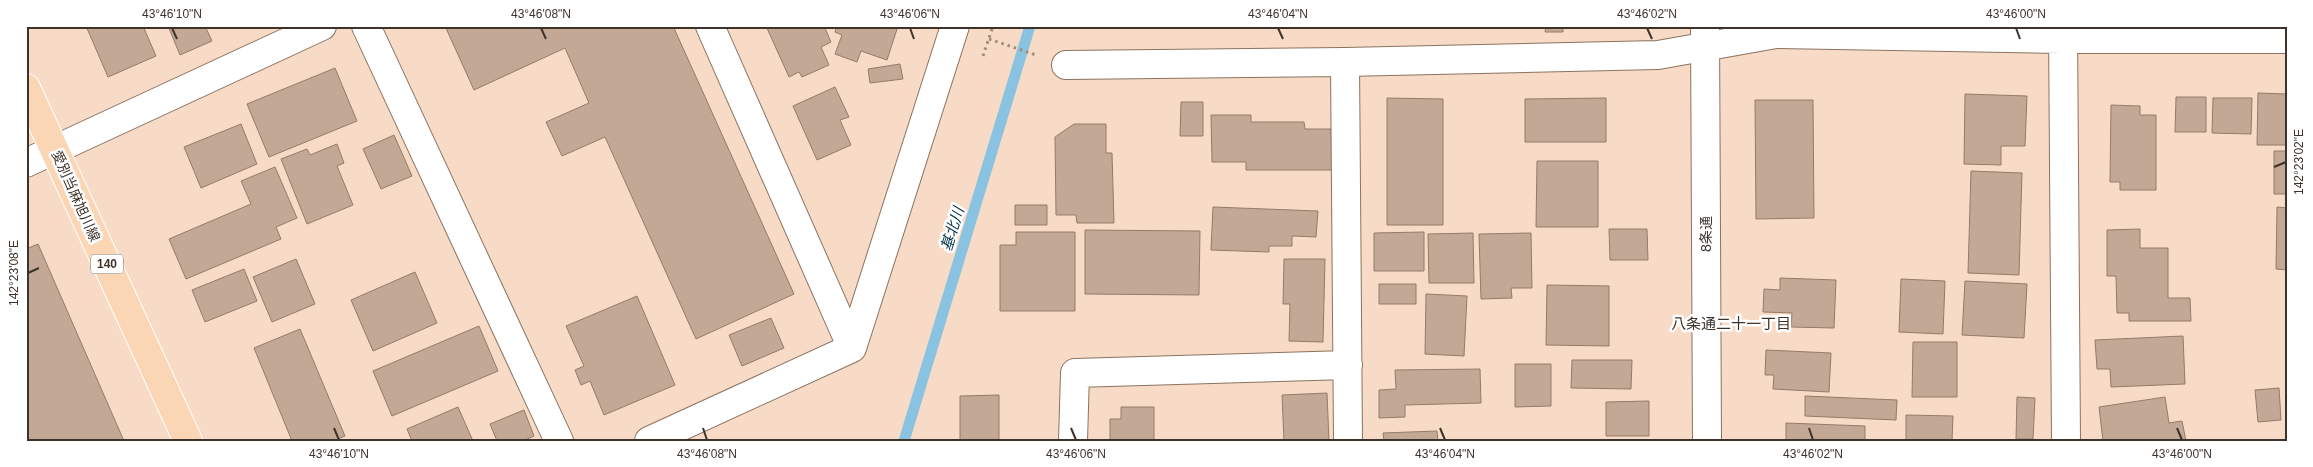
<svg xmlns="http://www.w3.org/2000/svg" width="2313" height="467" font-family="Arial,'Noto Sans JP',sans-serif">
	<rect width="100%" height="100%" fill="#f7dbc6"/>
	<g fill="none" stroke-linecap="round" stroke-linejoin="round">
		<path stroke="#8ac3e2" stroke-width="11" d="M904,441L1030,26"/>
	</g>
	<path fill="#c3a995" stroke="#947b68" d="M86,26H143L156,56L108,77Z
		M168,26H205L212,41L180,55Z
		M445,26H673L794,294L696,339L605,137L562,156L546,122L589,103L565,48L474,90Z
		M766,26H824L831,42L821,47L829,65L802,77L799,72L789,77Z
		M837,26H898L887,60L861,51L857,62L835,54L842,35L835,32Z
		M1546,26H1563V32H1545Z
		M900,64L903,79L870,83L868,69Z
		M335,68L357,121L269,157L247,104Z
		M835,87L849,117L840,120L851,145L817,160L793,106Z
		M2258,93L2287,94V145H2257Z
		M1965,94L2027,96L2025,146H2001V165L1964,164Z
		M2176,97H2206V132H2175Z
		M1387,98L1443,99V225H1387Z
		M1606,98V142H1525V99Z
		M2213,98H2252L2251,134L2212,133Z
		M1755,100H1813L1814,218L1756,219Z
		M1181,102H1203V136H1180Z
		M2111,105L2140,106V115H2156V190H2120V182H2110Z
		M1211,115H1251V122H1304L1305,129H1331L1332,170H1246V162H1212Z
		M241,124L257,164L201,188L184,147Z
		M1074,124H1106V153H1112L1114,223H1077L1076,215H1056L1055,137Z
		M394,135L412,176L381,189L363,149Z
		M337,144L344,163L337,166L353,205L307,224L281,159L307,149L310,155Z
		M2274,151H2287V194H2274Z
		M1537,161H1598V227H1536Z
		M275,167L297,218L276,227L281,239L186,279L169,239L251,204L241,181Z
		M1971,171L2022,173L2019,275L1968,273Z
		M1015,205H1047V225H1015Z
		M1213,207L1318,211L1316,237L1292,236V246H1269V252L1211,250Z
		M2277,207L2287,208V270L2276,269Z
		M1609,229H1647L1648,260H1610Z
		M2140,229V248H2168V298H2190L2191,321H2129V313H2117L2116,276H2107V230Z
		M1085,230L1200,231L1199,295L1085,294Z
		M1016,232H1075V311H1000V245H1016Z
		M1424,232V271H1374V233Z
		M1473,233L1474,283H1429L1428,234Z
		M1531,233L1532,288H1511L1512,298L1481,299L1479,234Z
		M38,244L124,441H26V249Z
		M296,259L315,304L272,322L253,277Z
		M1284,259H1325L1323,342L1289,341L1290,304H1283Z
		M244,269L257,301L205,322L192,290Z
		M415,272L437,323L373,351L351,300Z
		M1780,278L1836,280L1834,328L1791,327L1792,313L1763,312L1764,289L1780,290Z
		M1901,279L1945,281L1943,334L1899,332Z
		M1965,281L2027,284L2024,338L1962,335Z
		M1379,284H1416V304H1379Z
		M1547,285L1609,286V346L1546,345Z
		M1426,294L1467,296L1464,356L1425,354Z
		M637,296L675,385L604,415L590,381L581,385L575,370L584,366L566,326Z
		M771,318L784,348L742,366L729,335Z
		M479,326L498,371L392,416L373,371Z
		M300,329L345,436L333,441H292L254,348Z
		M2183,336L2185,384L2111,387L2110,369H2097L2095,340Z
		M1913,342H1957V397H1912Z
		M1766,350L1831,353L1829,392L1773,389L1774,375H1765Z
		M1572,360H1632L1631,389L1571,388Z
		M1515,364H1551V406L1515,407Z
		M1480,369L1481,403L1405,405V417L1379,418V390L1396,389L1395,370Z
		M2279,388L2281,420L2258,422L2255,390Z
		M1327,393L1329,441H1284L1282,395Z
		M999,395V441H960V396Z
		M1805,396L1897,400L1896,420L1805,416Z
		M2017,397L2035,398L2033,439H2016Z
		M2165,397L2169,423L2182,421L2186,441H2103L2099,407Z
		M1649,401V436H1606V402Z
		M458,407L473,441H412L407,429Z
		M1121,407H1154V441H1110V419H1121Z
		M524,410L534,436L523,441H497L490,424Z
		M1906,415L1953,416L1952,441H1906Z
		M1786,423L1865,426V441H1786Z
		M1437,431L1438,441H1384L1383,433Z"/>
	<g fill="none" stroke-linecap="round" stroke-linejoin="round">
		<defs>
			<path id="minor" d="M366,26L559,441
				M710,26L852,348
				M1705,26L1707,441
				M2063,26L2066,441
				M1345,62L1348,441
				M1066,65L1345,62L1658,55L1776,34L2063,39H2287
				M26,163L322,26
				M649,441L852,348L955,26
				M1073,441L1075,373L1348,365"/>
			<path id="major" d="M26,88L188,441"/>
		</defs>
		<use href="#minor" stroke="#8b7360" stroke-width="30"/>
		<use href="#major" stroke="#fff" stroke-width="30"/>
		<path stroke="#9f8c7d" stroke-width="3" stroke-dasharray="2.5 4" stroke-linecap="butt" d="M989,39L1036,55
			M983,56L993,26"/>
		<use href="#minor" stroke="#fff" stroke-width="28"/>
		<use href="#major" stroke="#fbd6b5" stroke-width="28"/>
	</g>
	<path fill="none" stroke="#3d332b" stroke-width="2" d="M172,28L177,39M541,28L546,39M910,28L914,39M1278,28L1283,39M1647,28L1652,39M2016,28L2020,39M2274,167L2286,162M28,273L39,268M334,428L339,440M703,428L707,440M1071,428L1076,440M1440,428L1445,440M1809,428L1813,440M2177,428L2182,440"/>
	<g text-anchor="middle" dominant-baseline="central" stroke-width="5" stroke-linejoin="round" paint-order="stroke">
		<rect fill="#fff" stroke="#77706b" stroke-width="1" x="91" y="254.5" width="32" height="19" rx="4"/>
		<g font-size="12" font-weight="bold" fill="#3d332b">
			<text x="107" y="264">140</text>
		</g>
		<g font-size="14" fill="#3d332b" stroke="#fff">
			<text transform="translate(76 196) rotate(66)">愛別当麻旭川線</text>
			<text transform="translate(1706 234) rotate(-90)">8条通</text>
		</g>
		<g font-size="15" font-style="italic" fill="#003347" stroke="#fff">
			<text transform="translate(952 229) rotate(-73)">基北川</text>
		</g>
		<g font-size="15" fill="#3d332b" stroke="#fff">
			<text x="1731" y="323">八条通二十一丁目</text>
		</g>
	</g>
	<rect width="2313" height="467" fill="none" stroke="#ffffff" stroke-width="55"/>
	<rect x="28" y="28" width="2258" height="412" fill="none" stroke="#3d332b" stroke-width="2"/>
	<g font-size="12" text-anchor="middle" fill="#3d332b">
		<text x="172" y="18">43°46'10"N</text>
		<text x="541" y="18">43°46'08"N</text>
		<text x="910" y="18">43°46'06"N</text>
		<text x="1278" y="18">43°46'04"N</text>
		<text x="1647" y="18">43°46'02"N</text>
		<text x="2016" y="18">43°46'00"N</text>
		<text transform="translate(2299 162) rotate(-90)" y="4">142°23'02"E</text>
		<text transform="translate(14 273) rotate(-90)" y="4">142°23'08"E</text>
		<text x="339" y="458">43°46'10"N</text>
		<text x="707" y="458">43°46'08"N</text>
		<text x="1076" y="458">43°46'06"N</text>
		<text x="1445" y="458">43°46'04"N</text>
		<text x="1813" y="458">43°46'02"N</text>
		<text x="2182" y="458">43°46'00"N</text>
	</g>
</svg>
